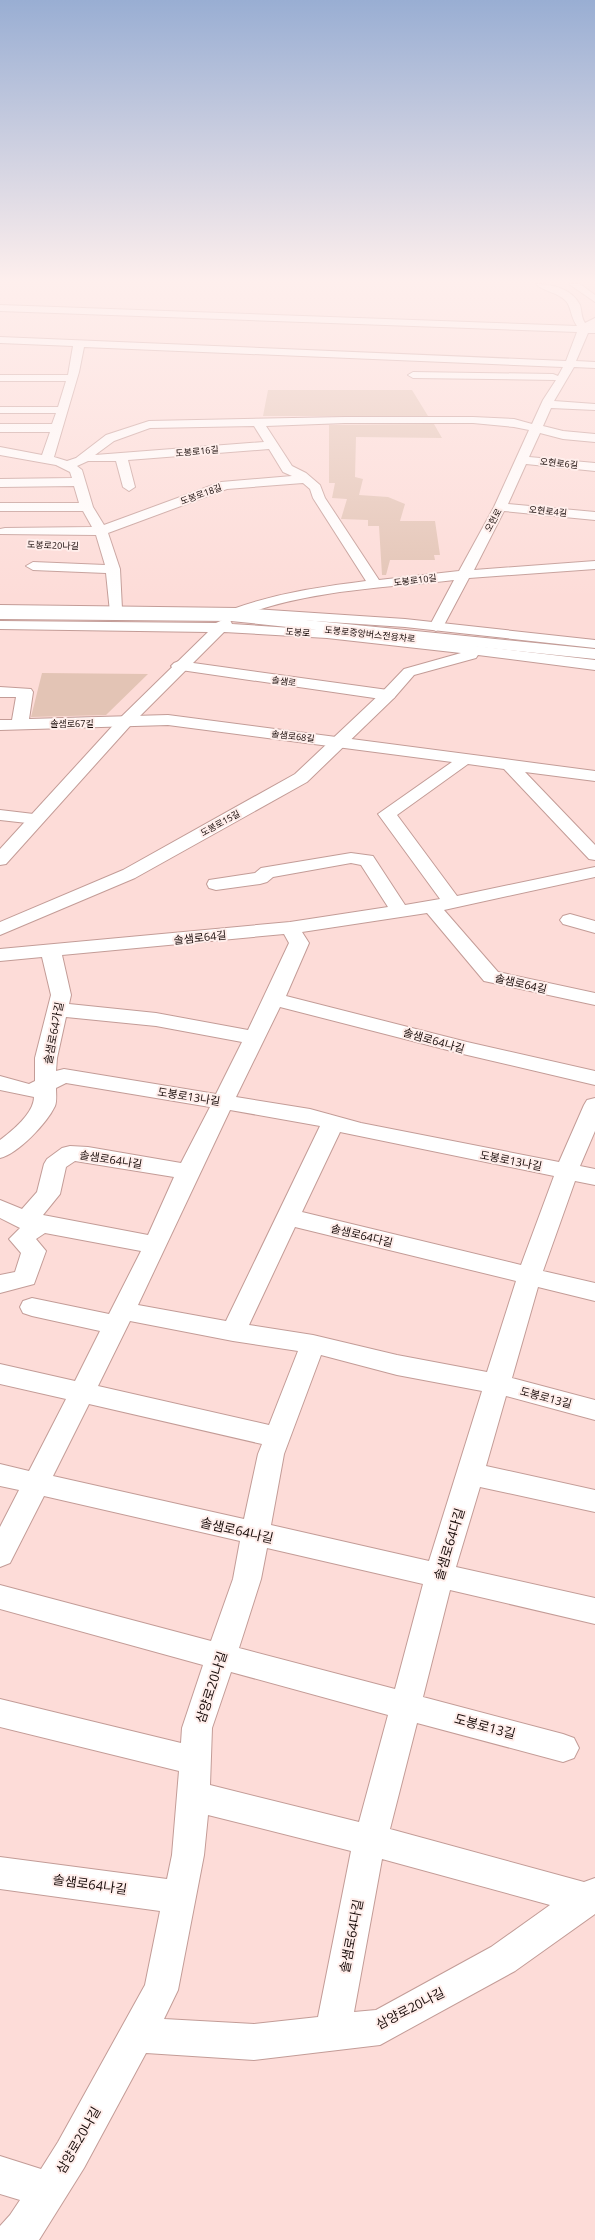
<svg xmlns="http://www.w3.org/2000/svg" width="595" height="2240" font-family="'Open Sans','Noto Sans KR',sans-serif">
	<rect width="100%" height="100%" fill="#fddcd8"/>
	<path fill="#e3c4b5" d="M268,390H412L428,416H263Z
		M434,424L442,438L356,437L355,477L363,479L359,495L388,497L405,504L400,521H435L440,555H434L435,560H390L386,575H382L379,526H368V520L341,519L347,499L332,498L335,483H329V425Z
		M42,673L148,674L106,715L31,717Z"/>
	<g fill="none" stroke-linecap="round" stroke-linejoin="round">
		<defs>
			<path id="minor" d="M536,284C552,284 572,289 580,305C582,312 581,317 585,323L595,318V333H588L576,361L595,362V368L574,367L554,401L595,404V410L551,408L543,426L563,431L595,434V442L563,439L540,433L529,457L595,463V471L526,464L508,504L595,512V520L504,511L474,570L595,561V569L469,578L443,627L436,631L429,627L454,580C384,588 312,590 246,614L595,649V659L231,621L0,619V611L110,612L106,573L33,570L26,566L33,562L105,565L96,535L0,534V529L5,528L92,527L83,511H0V503H79L74,486L0,487V479L72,478L70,472L56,465L0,455V447L42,455L50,432H0V424H52L56,413H0V407H58L66,381H0V375H68L73,346L0,343V337L566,361L577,332L0,311V305L577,326C571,318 571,306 566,301C558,292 544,292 536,284ZM84,347L563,367L558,376L553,374L413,372L408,375L413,378L556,380L543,400L532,424L514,419L473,417H345L149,421L106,435L76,458L67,461L54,457L79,372ZM345,423H473L514,427L529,430L494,507L459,571L379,580L325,498L320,485L306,473L292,466L266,426ZM254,426L264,442L95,455L114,441L150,428ZM269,449L283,472L292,476L221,482L104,525L93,507L82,470L77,466L88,461H116L123,487L129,491L135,487L128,460ZM303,483L310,489L313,498L366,581C320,587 277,593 233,609L231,613L120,612L122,609L120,569L108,533L227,489Z
				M569,284H580L595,295V302Z
				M179,661L388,690L394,692L396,695L394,698L388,700L174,669L171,666L174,663Z
				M0,687L31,689L33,692L29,719L168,715L595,771V781L525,772L595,845V860L589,859L504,769L468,764L397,815L457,896L595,867V877L444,910L498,972L595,993V1005L484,981L427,913L302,932L309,943L286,996L467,1042L595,1071V1085L463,1054L280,1007L236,1097L310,1109L361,1123L559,1162L584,1105L587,1100L595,1098V1131L580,1166L595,1169V1185L575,1181L543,1271L595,1283V1301L538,1287L512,1378L595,1400V1420L506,1396L486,1466L595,1490V1512L480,1487L456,1567L595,1598V1624L450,1590L423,1697L563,1734L574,1738L579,1748L574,1758L563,1762L417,1723L390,1829L584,1882L595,1878V1914L515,1971L380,2045L254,2060L146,2053L84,2168L39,2240H0V2226L10,2215L20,2200L0,2194V2156L41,2169L58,2142L145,1985L160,1911L0,1889V1857L167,1879L172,1855L179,1771L0,1727V1699L181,1743L182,1728L203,1665L0,1609V1585L211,1641L233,1579L240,1541L44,1496L10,1563L0,1567V1527L19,1490L0,1486V1464L29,1471L66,1399L0,1384V1364L75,1381L100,1331L32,1316L23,1313L20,1307L23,1301L32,1298L109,1314L141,1251L45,1233L36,1239L46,1251L34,1284L0,1293V1275L15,1272L21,1253L9,1239L20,1228L0,1218V1200L22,1209L37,1192L44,1164L47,1159L62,1148L70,1146L88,1147L181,1163L210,1107L66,1083L56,1088C56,1093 57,1101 55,1106C47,1123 18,1154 0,1158V1140C12,1131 34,1113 34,1097L0,1090V1076L29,1084L35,1081V1058L51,995L42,957L0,961V949L290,922L388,907L361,865L351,863L273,877L267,882L260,884L216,890L209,888L207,884L209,880L255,873L261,868L351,853L373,856L405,905L440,899L378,814L452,762L168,725L0,730V720H12L16,697H0ZM284,934L289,943L248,1030L156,1013L69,1004L71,995L62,955ZM66,1017L156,1026L242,1042L216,1094L64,1069L56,1071L57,1058ZM230,1110L320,1126L226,1321L138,1305ZM340,1132L554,1176L521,1265L302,1212ZM75,1161L174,1177L148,1235L43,1215L60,1194L66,1167ZM295,1227L516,1281L487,1372L397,1355L313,1335L249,1325ZM130,1321L233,1341L298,1351L269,1425L98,1386ZM321,1355L397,1375L482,1391L429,1561L271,1525L284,1454ZM89,1404L262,1444L258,1454L244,1519L53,1476ZM267,1548L423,1584L395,1689L239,1648L261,1579ZM231,1672L388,1715L359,1822L210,1785L212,1728ZM208,1815L351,1851L318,2017L254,2024L164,2019L178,1990L204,1855ZM382,1859L550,1905L491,1947L376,2010L354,2012Z
				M0,810L42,815L45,819L42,823L36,824L0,820Z
				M570,914L595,921V933L563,924L560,920L563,916Z"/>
			<path id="major" d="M0,605L238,608L405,619L595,640V648L405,627L238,616L0,613Z
				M225,619L230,620L232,624L366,633L595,660V670L478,655L476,658L414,675L394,698L307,782L135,878L0,935V922L123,870L295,774L382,692L404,669L461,653L327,638L224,632L130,726L6,864L0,865V849L118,720L208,632L0,629V621L216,623Z"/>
		</defs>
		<use href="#minor" stroke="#c39c97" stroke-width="2"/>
		<use href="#major" stroke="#c39c97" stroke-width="2"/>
		<use href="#minor" fill="#fff" fill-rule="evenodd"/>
		<use href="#major" fill="#fff" fill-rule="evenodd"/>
	</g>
	<linearGradient id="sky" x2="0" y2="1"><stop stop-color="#99aed3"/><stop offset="0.47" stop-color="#feefed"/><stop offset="1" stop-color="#feefed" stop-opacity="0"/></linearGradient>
	<rect width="595" height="598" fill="url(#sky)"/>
	<g text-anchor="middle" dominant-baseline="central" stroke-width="4" stroke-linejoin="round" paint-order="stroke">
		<g font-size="9" fill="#190c0a" stroke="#ffeeeb">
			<text transform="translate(197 451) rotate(-5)">도봉로16길</text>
			<text transform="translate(559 463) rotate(6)">오현로6길</text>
			<text transform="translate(201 494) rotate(-20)">도봉로18길</text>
			<text transform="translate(548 511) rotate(6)">오현로4길</text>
			<text transform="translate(493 520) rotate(-61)">오현로</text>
			<text transform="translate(53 545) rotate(2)">도봉로20나길</text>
			<text transform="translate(415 580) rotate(-7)">도봉로10길</text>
			<text transform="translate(298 632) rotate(5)">도봉로</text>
			<text transform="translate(370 634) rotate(6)">도봉로중앙버스전용차로</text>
			<text transform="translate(284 681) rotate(8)">솔샘로</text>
			<text x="72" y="723">솔샘로67길</text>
			<text transform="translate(293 736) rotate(7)">솔샘로68길</text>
			<text transform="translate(220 823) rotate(-29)">도봉로15길</text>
		</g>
		<g font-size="11" fill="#190c0a" stroke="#ffeeeb">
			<text transform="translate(200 937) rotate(-6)">솔샘로64길</text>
			<text transform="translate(521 983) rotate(13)">솔샘로64길</text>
			<text transform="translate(53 1033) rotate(-79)">솔샘로64가길</text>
			<text transform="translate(434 1040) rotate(16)">솔샘로64나길</text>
			<text transform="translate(189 1096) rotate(9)">도봉로13나길</text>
			<text transform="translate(111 1159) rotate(9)">솔샘로64나길</text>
			<text transform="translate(511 1160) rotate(11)">도봉로13나길</text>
			<text transform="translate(362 1235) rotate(14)">솔샘로64다길</text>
			<text transform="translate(546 1397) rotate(15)">도봉로13길</text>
		</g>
		<g font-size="13" fill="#190c0a" stroke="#ffeeeb">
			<text transform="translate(237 1530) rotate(13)">솔샘로64나길</text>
			<text transform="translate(449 1544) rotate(-73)">솔샘로64다길</text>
			<text transform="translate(211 1687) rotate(-72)">삼양로20나길</text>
			<text transform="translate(485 1726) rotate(15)">도봉로13길</text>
			<text transform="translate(90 1884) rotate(8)">솔샘로64나길</text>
			<text transform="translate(351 1936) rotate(-79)">솔샘로64다길</text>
			<text transform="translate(410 2008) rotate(-27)">삼양로20나길</text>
			<text transform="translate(78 2140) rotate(-60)">삼양로20나길</text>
		</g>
	</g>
</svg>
